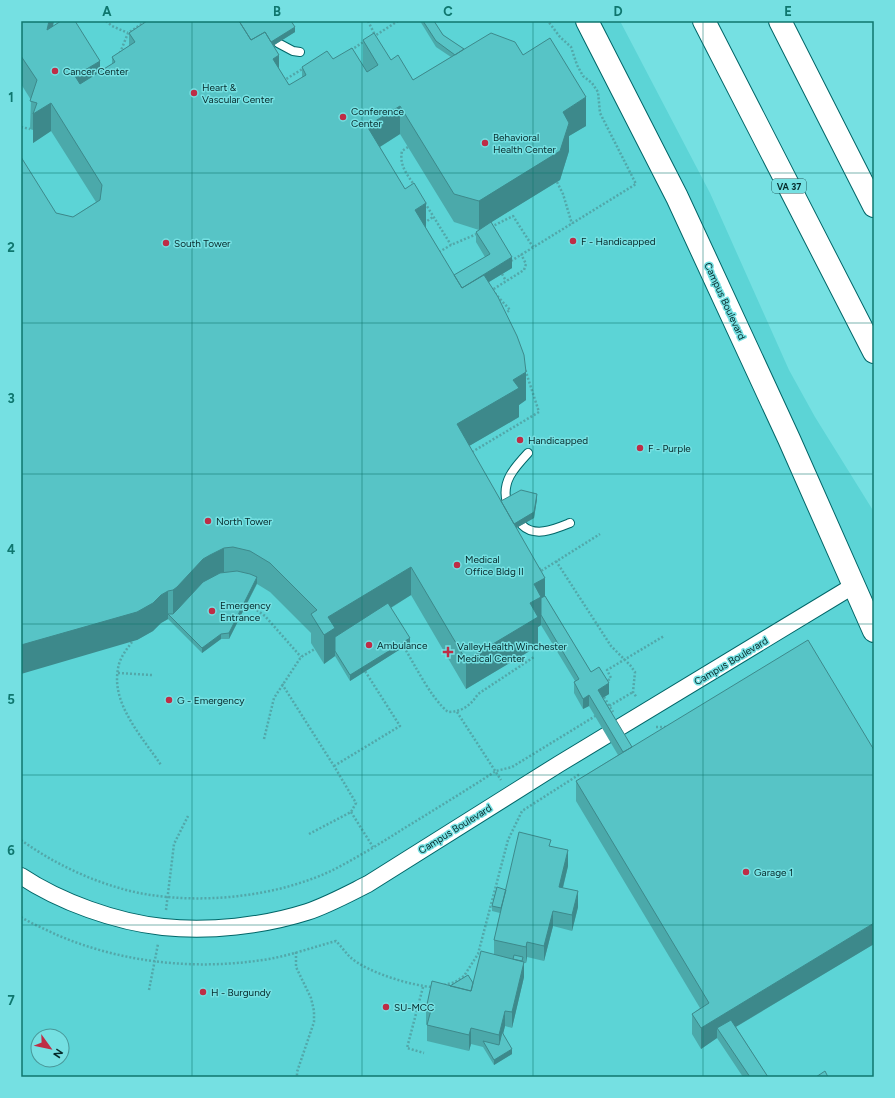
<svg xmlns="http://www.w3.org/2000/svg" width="895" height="1098" font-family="Figtree,sans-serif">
	<rect width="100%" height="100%" fill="#75e0e2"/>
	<path fill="#5cd4d6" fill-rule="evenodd" d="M21,21H620L710,193L789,370L815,417L874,512V1077H21ZM38,1036H62V1060H38Z"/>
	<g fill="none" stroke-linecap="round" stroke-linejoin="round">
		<defs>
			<path id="lane" d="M278,43L293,51L300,52
				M507,503C501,482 514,468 528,453
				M522,525C535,538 555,529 570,523"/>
			<path id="street" d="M21,876C60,902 116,922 163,927C209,932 263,926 307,912C328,905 348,894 368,884L559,764L853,586"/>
			<path id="secondary" d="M587,21L677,197L789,439L874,631"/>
			<path id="highway" d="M704,21L874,352
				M780,21L874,206"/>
		</defs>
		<use href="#lane" stroke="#006668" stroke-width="10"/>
		<use href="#street" stroke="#006668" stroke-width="18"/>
		<use href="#secondary" stroke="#006668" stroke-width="24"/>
		<use href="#highway" stroke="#006668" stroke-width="24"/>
		<path stroke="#52a7a9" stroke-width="2.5" stroke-dasharray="2 2" stroke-linecap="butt" d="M106,21L112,26L128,33
			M368,21L375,35
			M373,37L398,21
			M351,50L365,41
			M120,53L128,33L146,21
			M283,81L304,68
			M21,127L30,129
			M408,147L402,151C399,165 407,174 414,185
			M557,182L563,194L572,224
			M425,203L451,245
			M424,223L433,217
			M491,227L513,216L533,247
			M439,252L451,245L479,233
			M511,261L636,184L600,113L598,92L592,83L583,76L577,65L571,47L560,37L548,21
			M502,274L506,281
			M504,314L510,310L492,290L524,270L526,264L521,254
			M472,452L539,412L525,369
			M556,561L611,646L630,665L635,672L633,692L637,698
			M539,568L541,571L600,534
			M247,603L265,616L301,657
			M132,642C126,650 119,659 118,669C111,704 143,738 161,765
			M404,647C416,667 431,698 448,712C462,712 471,705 478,694L534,657
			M118,673L152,675
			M605,683L611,678L607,670L664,636
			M282,684L334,766L356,803L351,812L309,834
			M604,697L613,712
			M606,708L633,692
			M457,712L501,780
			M656,727H666
			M264,739L274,698L301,657L315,649
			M334,766L400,726L365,671
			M351,812L373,847
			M21,840C56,865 97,884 139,893C201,905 278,897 335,869C358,857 381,843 403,829C434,810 465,791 496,771L512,767L597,715
			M166,910L174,844L188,816
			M21,917C32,924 45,929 57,935C123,963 197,971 269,959C291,955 314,947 336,941C341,946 345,952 350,957C366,972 412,986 433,987
			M296,952V967L311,998L314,1011V1022L297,1072V1077
			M444,985L455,982L464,976L478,954L508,840L522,811L580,774
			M423,987L407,1048L424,1053
			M149,990L158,944"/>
		<use href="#lane" stroke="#fff" stroke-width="8"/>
		<use href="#street" stroke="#fff" stroke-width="16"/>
		<use href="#secondary" stroke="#fff" stroke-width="22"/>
		<use href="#highway" stroke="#fff" stroke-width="22"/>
	</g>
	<path fill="#4ba9aa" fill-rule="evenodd" d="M21,21L53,26L100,72L112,65V57L129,46V33L295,32L274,45L279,70L289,85L302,78V67L333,59L363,66V40L391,60L413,80L451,57L436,47L420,21H434L443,35L464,49L523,55L586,126L569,136V151L560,180L491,222L512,268L489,282L526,400L519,405V417L469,446L501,501L537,499L534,518L516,528L545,596L591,672L609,694L602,698L632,747L874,944L736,1027L768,1077H743L717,1038L701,1049L692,1034V1014L700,1008L576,801V781L618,755L589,706L583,709L574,693V682L575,681L541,625L538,627V646L466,689L411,595L391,608L410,643L350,681L335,656L324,664L311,643V633L270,592L257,584L229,639H221L202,653L168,619L161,623L153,631L137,640L56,213L73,217L96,202L51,131L33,143V130L30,129L31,100L21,84ZM400,134L454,222L479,230L476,232V242L485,257L454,275L426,228L380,147Z
		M551,846L568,866L563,888L578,907L572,931L553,926L544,961L527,957L526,963H524V977L512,1028L505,1026L503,1033L512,1054L494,1065L483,1047L471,1044L469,1051L427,1041V1025L426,1024V1009L450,986L473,983L494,954V940L500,913L492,911V906L506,890Z"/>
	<path fill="#3d898b" d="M49,21H54L47,59V30Z
		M295,27V32L257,56V50Z
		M279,55V83L273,59Z
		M100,61V90L75,105V76Z
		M586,97V126L569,136V151L560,180L479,230V201L563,112Z
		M51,103V131L33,143V114Z
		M400,106V134L367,155V126Z
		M426,203V232L415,210Z
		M512,257V268L454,303V293Z
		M526,372V400L519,405V417L457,453V424L513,380Z
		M537,494V499L534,518L504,535Z
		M224,548V577L173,619V590L203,559L210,555Z
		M411,567V595L335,642V656L324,664V635L328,617Z
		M257,577V583L229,639V633Z
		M545,578V606L541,609V625L538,627V646L466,689V660L530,603L534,584Z
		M168,591V619L161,623L153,631L137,640L21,674V645L161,595Z
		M221,634V639L202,653V648Z
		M410,638V643L350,681V675Z
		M609,683V694L598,701V690Z
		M589,695V706L583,709V699Z
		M568,850V866L559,903V887Z
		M578,891V907L572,931V915Z
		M553,911V926L544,961V946Z
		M874,923V944L722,1035L717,1028V1038L701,1049V1028Z
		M527,942V957L526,963V947Z
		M524,962V977L512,1028V1012Z
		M505,1011V1026L499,1050V1035Z
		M471,1028V1044L469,1051V1035Z
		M512,1049V1054L494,1065V1060Z"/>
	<path fill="#57c4c6" stroke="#3d898b" d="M21,21H49L47,30L61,21H75L100,61L75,76L80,84L115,62L112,57L135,42L129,33L147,21H239L251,40L265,32L279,55L273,59L289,85L306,75L302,67L327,51L333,59L352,48L367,72L378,65L363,40L374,33L391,60L398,55L413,80L491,33L515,42L523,55L550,38L586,97L563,112L569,123L560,151L479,201L454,194L400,106L367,126L405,189L414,183L426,203L415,210L462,288L484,275L498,297L517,336L524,355L526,372L513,380L519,388L457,424L545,578L534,584L541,597L530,603L538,617L466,660L411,567L328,617L335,628L324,635L311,614L317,610L270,563L250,551L233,547L224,548L210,555L203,559L177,587L173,590L168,591L161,595L153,603L137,612L21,645V157L56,213L73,217L100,200L102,185L51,103L33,114L37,103L30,101L37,80L21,56Z
		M239,21H291L295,27L271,42L265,32L251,40Z
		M423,21H434L443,35L464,49L455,55L436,41Z
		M491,222L512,257L462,288L454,275L490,254L476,232Z
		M521,490L537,494L534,512L514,524L501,501Z
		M237,571L250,574L257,577L229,633L221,634L202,648L168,614H173L177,610L203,582L220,573Z
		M545,596L591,672L599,667L609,683L598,690L632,747L623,752L589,695L583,699L574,682L579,679L541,615V598Z
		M388,603L410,638L350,675L335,651V637Z
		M808,640L874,750V923L701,1028L692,1014L709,1003L576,781Z
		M519,832L551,840L549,846L568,850L559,887L578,891L572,915L553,911L544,946L527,942L526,947L494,940Z
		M497,887L506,890L501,908L492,906Z
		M481,951L524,962L512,1012L505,1011L499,1035L471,1028L469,1035L427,1025L431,1010L426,1009L432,981L471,991Z
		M514,955L523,957L522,961L513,959Z
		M468,975L473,983L471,991L450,986Z
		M731,1020L768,1077H750L717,1028Z
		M502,1032L512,1049L494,1060L483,1041L499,1045Z
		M825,1071L828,1077H816Z"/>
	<path fill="none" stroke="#0f766e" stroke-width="1" stroke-opacity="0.55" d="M192,21V1077M362,21V1077M533,21V1077M703,21V1077M21,173H874M21,323H874M21,474H874M21,624H874M21,775H874M21,925H874"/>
	<g fill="#be2d46" stroke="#75e0e2" stroke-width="1.5">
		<circle cx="55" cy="71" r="4"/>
		<circle cx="194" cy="93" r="4"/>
		<circle cx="343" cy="117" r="4"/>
		<circle cx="485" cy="143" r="4"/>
		<circle cx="573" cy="241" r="4"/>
		<circle cx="166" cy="243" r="4"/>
		<circle cx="520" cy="440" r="4"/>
		<circle cx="640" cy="448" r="4"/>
		<circle cx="208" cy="521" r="4"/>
		<circle cx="457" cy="565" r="4"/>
		<circle cx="212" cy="611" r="4"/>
		<circle cx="369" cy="645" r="4"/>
		<path d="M446 646h4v4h4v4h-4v4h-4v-4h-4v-4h4z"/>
		<circle cx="169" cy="700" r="4"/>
		<circle cx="746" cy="872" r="4"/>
		<circle cx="203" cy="992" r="4"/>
		<circle cx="386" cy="1007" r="4"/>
	</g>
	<g text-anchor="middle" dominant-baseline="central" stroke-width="3" stroke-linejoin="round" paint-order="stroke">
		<rect fill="#75e0e2" stroke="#276162" stroke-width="1" x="772" y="179" width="34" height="14" rx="3"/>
		<g font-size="9" font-weight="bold" fill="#062a2b">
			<text x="789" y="186">VA 37</text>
		</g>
		<g font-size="10" fill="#062a2b" stroke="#75e0e2" text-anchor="start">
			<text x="63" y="71">Cancer Center</text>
			<text x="202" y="87">Heart &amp;<tspan x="202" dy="12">Vascular Center</tspan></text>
			<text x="351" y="111">Conference<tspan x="351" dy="12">Center</tspan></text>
			<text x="493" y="137">Behavioral<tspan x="493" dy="12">Health Center</tspan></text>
			<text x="581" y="241">F - Handicapped</text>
			<text x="174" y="243">South Tower</text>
			<text x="528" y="440">Handicapped</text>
			<text x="648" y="448">F - Purple</text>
			<text x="216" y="521">North Tower</text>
			<text x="465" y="559">Medical<tspan x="465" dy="12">Office Bldg II</tspan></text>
			<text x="220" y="605">Emergency<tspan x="220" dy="12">Entrance</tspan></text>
			<text x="377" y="645">Ambulance</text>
			<text x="457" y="646">ValleyHealth Winchester<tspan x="457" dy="12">Medical Center</tspan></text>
			<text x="177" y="700">G - Emergency</text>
			<text x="754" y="872">Garage 1</text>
			<text x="211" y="992">H - Burgundy</text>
			<text x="394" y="1007">SU-MCC</text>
		</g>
		<g font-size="10" fill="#062a2b" stroke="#75e0e2">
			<text transform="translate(725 301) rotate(65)">Campus Boulevard</text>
			<text transform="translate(731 661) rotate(-31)">Campus Boulevard</text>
			<text transform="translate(455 829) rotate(-32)">Campus Boulevard</text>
		</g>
	</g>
	<rect width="895" height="1098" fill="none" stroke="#75e0e2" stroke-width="44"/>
	<g transform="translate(50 1048) rotate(123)"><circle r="19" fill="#75e0e2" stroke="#499799"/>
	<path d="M0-3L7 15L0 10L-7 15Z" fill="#be2d46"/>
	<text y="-6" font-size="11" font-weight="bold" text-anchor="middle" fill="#062a2b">N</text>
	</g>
	<rect x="22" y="22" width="851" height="1054" fill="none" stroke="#0f766e" stroke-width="1.5"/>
	<g font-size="13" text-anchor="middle" font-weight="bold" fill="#0f766e">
		<text x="107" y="16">A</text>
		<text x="277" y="16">B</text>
		<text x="448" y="16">C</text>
		<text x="618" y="16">D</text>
		<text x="788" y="16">E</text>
		<text x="11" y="102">1</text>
		<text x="11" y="252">2</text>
		<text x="11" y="403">3</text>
		<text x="11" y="554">4</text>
		<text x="11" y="704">5</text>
		<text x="11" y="855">6</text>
		<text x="11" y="1005">7</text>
	</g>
</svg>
